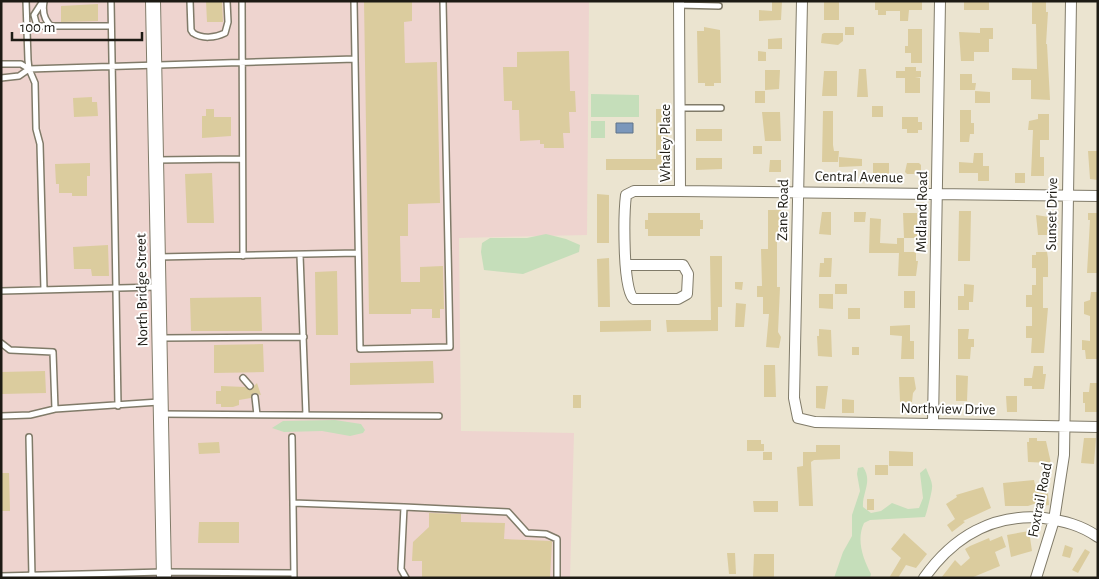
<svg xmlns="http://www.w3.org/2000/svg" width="1099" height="579" font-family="'Alegreya Sans',sans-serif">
	<rect width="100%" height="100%" fill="#ebe4d0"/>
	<path fill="#eed4cf" d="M1,1H589L587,235L459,238L461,431L574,433L570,578H1Z"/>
	<path fill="#c5deba" d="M591,94L639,95V117H591Z
		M591,121H605V138H591Z
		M546,234L566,239L580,245L579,252L523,274L484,270L481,252L482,243L490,238H527Z
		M335,420L361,424L365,430L363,433L350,436L322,431L284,432L272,428L283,421Z
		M863,467C873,481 862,493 863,507L871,513L881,511L892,503L908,509L919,508L923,498L920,473L926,468C928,474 933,482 932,488C932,492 926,515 925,517L870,520L864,523C856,540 863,559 871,574L870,578H834L843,552L852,536V515L860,491L857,474L858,468Z"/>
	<path fill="#7b97bb" stroke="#5f7289" d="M616,123H633V133H616Z"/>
	<path fill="#dbcc9e" d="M206,1H222L223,22H207Z
		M364,1H412V21L404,22L405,63L437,62L440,203L408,204V236H400L401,282H420V267L443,266L444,309H440V318H432V309H411V314H369Z
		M772,1H782L781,20L759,21V10L772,11Z
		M824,1H839V20H824Z
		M875,1H922V10H909L908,21H900V11H886V15H878V10H875Z
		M964,1H989V10H964Z
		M1032,1H1046V12H1048L1046,44H1047L1050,100L1031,99V80H1012V68L1037,69L1036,24H1032Z
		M98,4V21L61,22V6Z
		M704,27L720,30L721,83H714V86H705V83H698L697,31H704Z
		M845,27H854V35H845Z
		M980,28H993V39H989V52H974V61H961L959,32L980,33Z
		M908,29H922V63H911V53H905V46H908Z
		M824,33H843V41L838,45L821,43L822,34Z
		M782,38V49H768V39Z
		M569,51L570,91H575L576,112H569L570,133H563L564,148H544V144H540V140L520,141L519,110H512V101H504L503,67H517V52Z
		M758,51L766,52V61H758Z
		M905,67H916V71H921V77L915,78H920V93H905V78H896V71H905Z
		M859,69H866L868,97H857Z
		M765,70H780L779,89L765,90Z
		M824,71H837V96H822Z
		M960,74H972V83H976L975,90H960Z
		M755,91H765V103H755Z
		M975,91L990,92V103H975Z
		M92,97V102H97L98,116L74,117L73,98Z
		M872,106H883V117H872Z
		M206,109H214V117H231V136L202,138V116H206Z
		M656,109H667L668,149H665V170H606V159H656Z
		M960,110H971V123H974V134H970L969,142H960Z
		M823,111H833V145L834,151H839L838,162H822Z
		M762,112H780L781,141H765Z
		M1038,114H1049V140H1040V157H1044V176H1031L1033,130H1028L1029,121L1038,119Z
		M902,117H918V122H922V130H918V133H907V129H902Z
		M696,129H722V141H696Z
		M753,146H762V154H753Z
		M1088,151H1098V180L1090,179Z
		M974,153H983V166H989V181H978V173H959V162L973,163Z
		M839,157L862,159V166L839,167Z
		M696,158H722V169L696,170Z
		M770,160H781V172H769Z
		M90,163V176H87V196H72V193H59V184H56L55,164Z
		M873,163H889V174L873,173Z
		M907,163H919L921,165V174H907L905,172Z
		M212,173L214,223H187L185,174Z
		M1015,173H1025V183H1015Z
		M597,194L609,195V243H597Z
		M768,210H781L780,240H777V287H780L778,332L781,337L779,348L766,347L769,314H763V297H757V286H762L761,249H768Z
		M959,211H971L970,261H958Z
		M822,212H831V235L819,234Z
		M854,212H866L865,222H854Z
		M648,213H700V220H703V229H700V236H648V229H645V220H648Z
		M903,213H917V238H904Z
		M1088,213H1098V273H1087L1090,220H1088Z
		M1036,215L1049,217L1047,235H1038Z
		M870,218L881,219L880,243L897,244V238H904V252H916V261H918L916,276H898L899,253H869Z
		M108,245L109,276H92L91,269H74L73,247Z
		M1036,252H1047L1048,258V277H1043V308H1048L1044,353H1031L1032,338H1026V326H1032V307H1026V295H1032V285H1036V268H1032V255H1036Z
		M710,256H722V307H718V331L667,332L666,320H711Z
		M609,258L610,307H598L597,259Z
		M824,258H832L831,277H819L820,263H824Z
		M337,271L338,335H316L315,272Z
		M735,282H743L742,290L735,289Z
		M835,284H847V294H835Z
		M964,284L974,285L973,302H969V310H958V296H964Z
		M904,291H915V308H904Z
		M1091,292H1098L1097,359H1086L1085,350H1082V340L1090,341V316L1084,314V302L1090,300Z
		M819,294H833V309L819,308Z
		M261,297L262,331H191L190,298Z
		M736,303L746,304L744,327H735Z
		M848,308H860V319H848Z
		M651,320V331L600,332V321Z
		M910,325V341H914V359H901L902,336L890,335V326Z
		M819,329L831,330L832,357L818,356L817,336H819Z
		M958,329H969L968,339H974V347H971L970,359H958Z
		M263,344L264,372L214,373V345Z
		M852,347H859V355H852Z
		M433,361L434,383L350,385V363Z
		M764,365H775L776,397H764Z
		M1034,366H1043V374H1046L1044,389H1032V386H1024V378H1032Z
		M45,371L46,393L1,394V372Z
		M956,375L968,376L967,401H956Z
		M899,377H914L916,389L913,393L912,402H900Z
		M257,383L261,395L253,393L251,398L239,400V405L233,407H221V404H216V391H221V386L245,387L250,390Z
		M1090,383H1098L1097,412H1085V403H1083V392H1089Z
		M816,386H828L825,409L816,408Z
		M573,395H581V408H573Z
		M1006,396H1017V412H1007Z
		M842,399L854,400V413H842Z
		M1029,438H1037V441H1046L1051,463L1028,462L1027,442H1029Z
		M1084,438H1096L1094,464L1081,463Z
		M747,440H761V444H764V451H747Z
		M219,442L220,453L199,454L198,443Z
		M816,445H840V459L814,460L811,462L813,506H799L797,467L803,466V452H816Z
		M889,451L913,452V466H889Z
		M763,452H772V460H763Z
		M875,465H888V475H875Z
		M1,473H9L10,511H1Z
		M1034,480L1035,485L1047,483L1049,505L1041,506L1040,502L1028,506H1005L1003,483Z
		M983,487L991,508L963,521L965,522L952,532L947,525L955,519L946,504L957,497L956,495Z
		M867,499H874V510H867Z
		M753,501H778V512H754Z
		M429,513L461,514V522L505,523L504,539L552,541L550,578H422V561H412L413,542L429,527Z
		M199,522H239V543H198Z
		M1029,531L1032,551L1011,557L1007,535Z
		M904,533L927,554L916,568L906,565L898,578H889L901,558L891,549Z
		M1002,536L1006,547L995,552L1000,566L971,578H941L955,560L961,566L970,558L965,549L970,546L989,538L990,541Z
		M1065,545L1073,548L1070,558L1062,556Z
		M1085,549L1090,552L1078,573L1072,570Z
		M727,553H735L736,574H729Z
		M754,554H774V578H753Z"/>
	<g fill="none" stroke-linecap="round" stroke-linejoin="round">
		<defs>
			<path id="service" d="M26,1L28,60L29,69L35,83L36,129L40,144L44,290
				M43,1L34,15L37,26H111
				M111,1L118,406
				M190,1L191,30L193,33C202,39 215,38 225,33L228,22L227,1
				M242,1L243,256
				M354,1L360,349L450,347L443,1
				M44,2C42,12 44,20 52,27
				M679,5L719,6
				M1,64H21L29,69
				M1,78L19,76L29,69L355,59
				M680,108H721
				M156,160L242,159
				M300,255L306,415
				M158,257L358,253
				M1,291L158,287
				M162,338L304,337
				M1,343L10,350L53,352L55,409L159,402
				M243,378L250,386
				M255,397L257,415
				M161,414L439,416
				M1,416L30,415L55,409
				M29,437L32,577
				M292,437L293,503
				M404,507L508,512L527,533L546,534L557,539V578
				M1,576L164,572L294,573
				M294,578L293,503L404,507L401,569L406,578"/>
			<path id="minor" d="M802,1L794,398L798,418L815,422L1098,427
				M680,191L1098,196
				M626,265H683L688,274L687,294L678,299H634C622,291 624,211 626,195L634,191H680L679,1
				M933,423L940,1
				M924,578C953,537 993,513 1044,518C1064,521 1081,525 1098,537
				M1036,578L1054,520L1064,455L1071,1"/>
			<path id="secondary" d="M153,1L164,578"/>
		</defs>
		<use href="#service" stroke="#807b69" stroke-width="8"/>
		<use href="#minor" stroke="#807b69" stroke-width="12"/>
		<use href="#secondary" stroke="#807b69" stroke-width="16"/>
		<use href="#service" stroke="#fff" stroke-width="5"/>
		<use href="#minor" stroke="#fff" stroke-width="10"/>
		<use href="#secondary" stroke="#fff" stroke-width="14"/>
	</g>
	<g text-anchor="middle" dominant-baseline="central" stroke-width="4" stroke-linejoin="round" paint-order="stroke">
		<g font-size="15" fill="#1d1b14" stroke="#fff">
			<text transform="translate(665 143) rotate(-90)">Whaley Place</text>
			<text transform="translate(859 177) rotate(1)">Central Avenue</text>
			<text transform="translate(783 210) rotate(-89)">Zane Road</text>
			<text transform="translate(922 212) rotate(-89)">Midland Road</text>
			<text transform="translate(1052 214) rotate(-89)">Sunset Drive</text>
			<text transform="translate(142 290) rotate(-91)">North Bridge Street</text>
			<text transform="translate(948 409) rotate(1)">Northview Drive</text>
			<text transform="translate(1040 500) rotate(-79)">Foxtrail Road</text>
		</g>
	</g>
	<rect width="1099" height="579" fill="none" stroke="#1d1b14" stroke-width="5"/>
	<path d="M12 32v8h130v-8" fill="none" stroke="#1d1b14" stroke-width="2.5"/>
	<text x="20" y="32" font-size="15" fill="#1d1b14" stroke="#ffffff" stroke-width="4" paint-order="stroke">100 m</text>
</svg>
